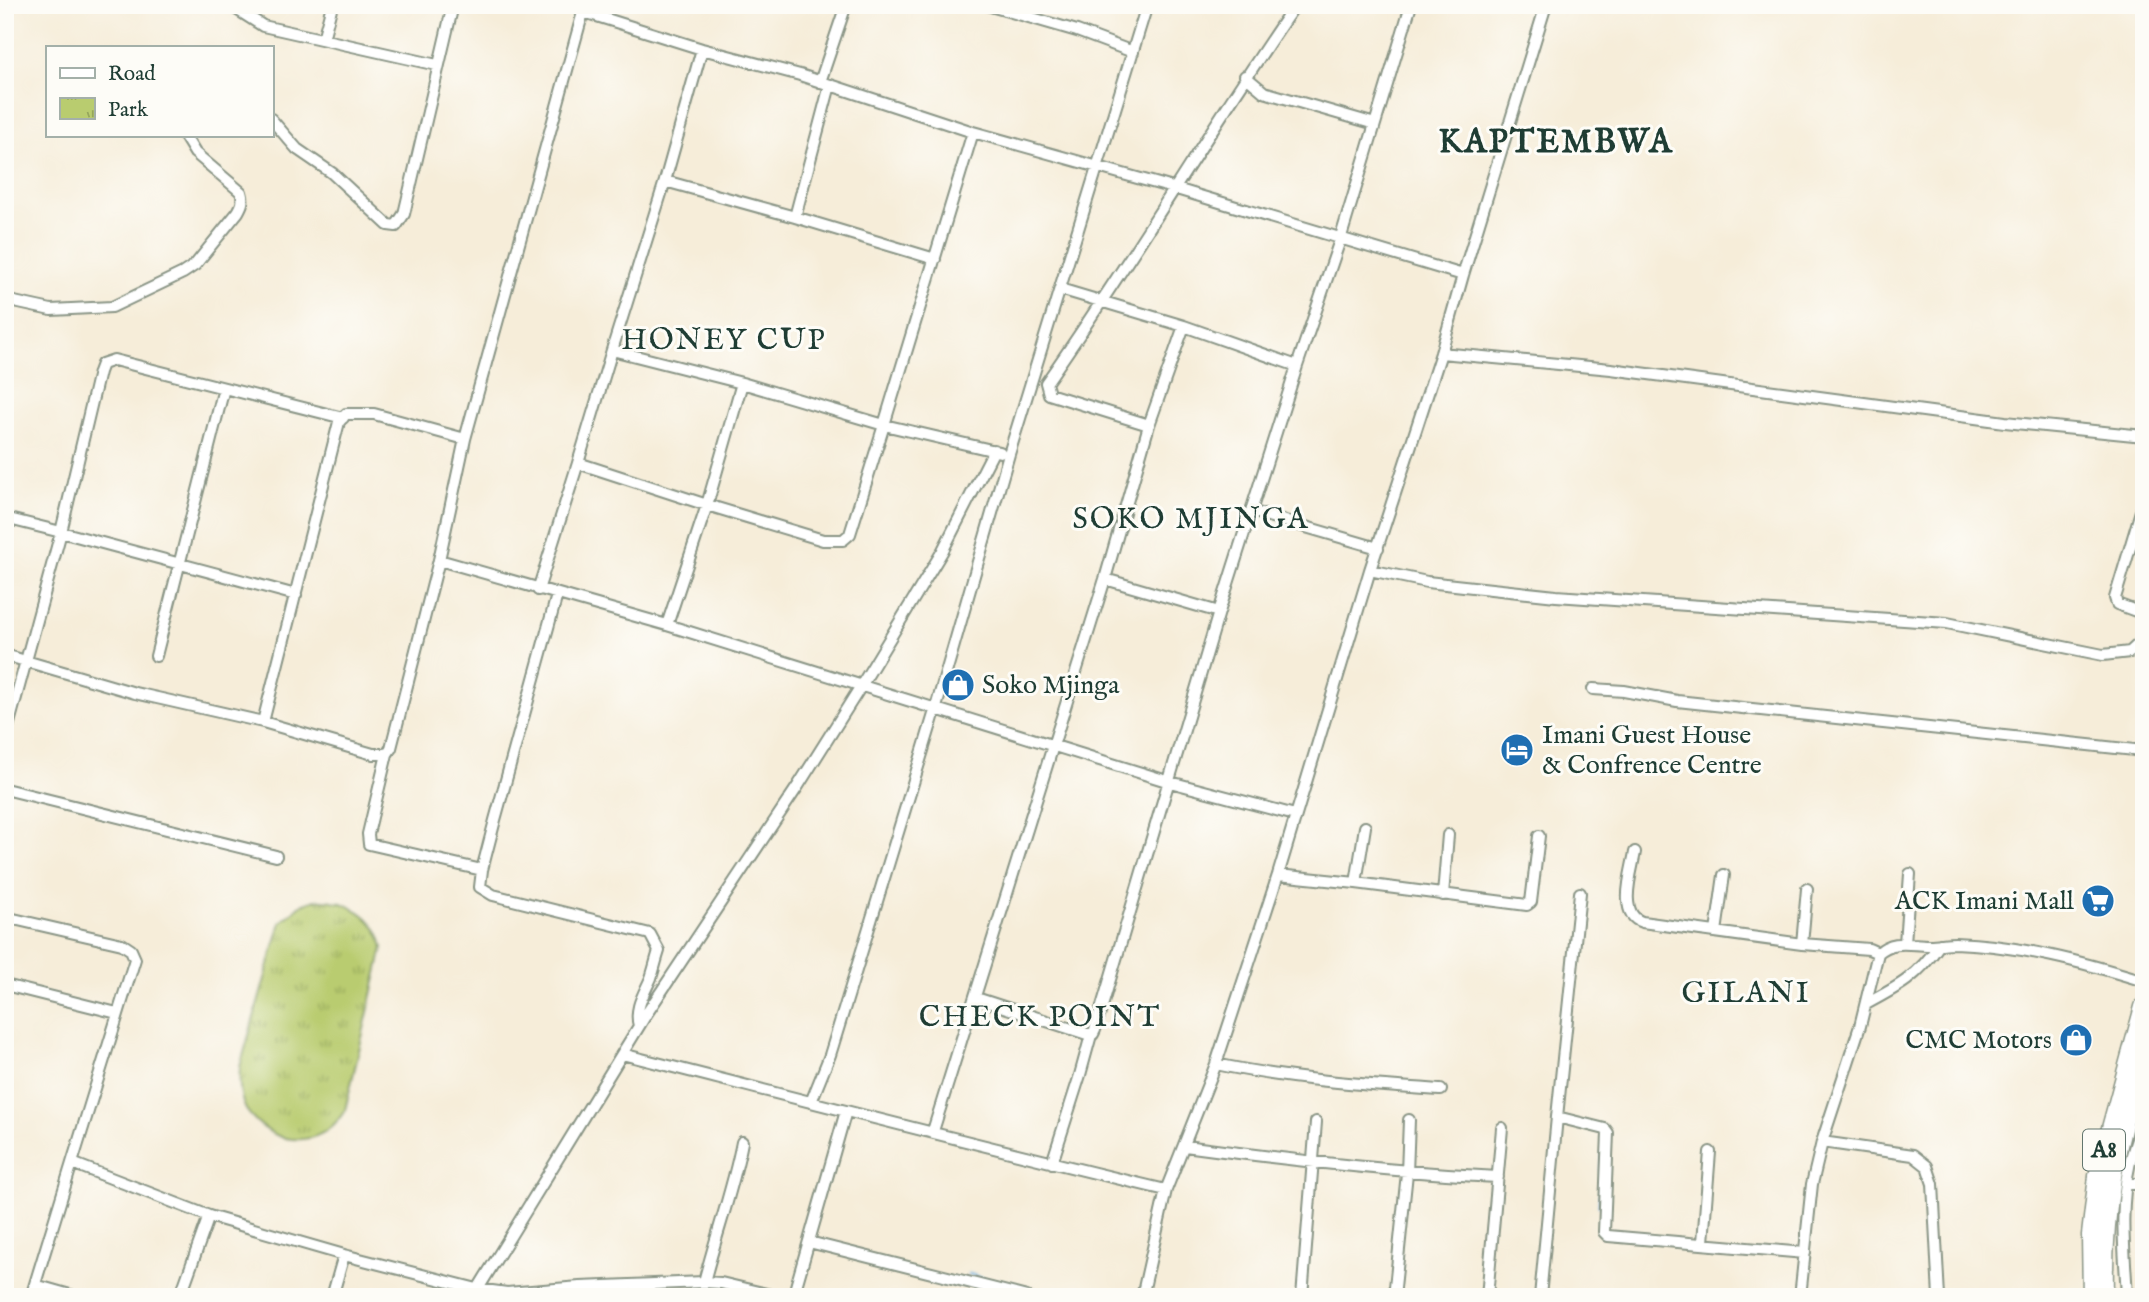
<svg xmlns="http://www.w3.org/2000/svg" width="2149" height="1302" font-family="'IM FELL English',serif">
	<defs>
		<pattern id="park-tufts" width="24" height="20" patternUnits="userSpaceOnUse" patternTransform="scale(1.75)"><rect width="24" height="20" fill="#b9cc6f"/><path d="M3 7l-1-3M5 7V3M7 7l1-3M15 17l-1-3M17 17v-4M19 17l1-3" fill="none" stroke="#96a75c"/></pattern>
	</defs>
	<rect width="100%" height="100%" fill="#fdfcf7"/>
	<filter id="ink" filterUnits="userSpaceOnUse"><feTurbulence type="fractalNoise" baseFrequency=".0143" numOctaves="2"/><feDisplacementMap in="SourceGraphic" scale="14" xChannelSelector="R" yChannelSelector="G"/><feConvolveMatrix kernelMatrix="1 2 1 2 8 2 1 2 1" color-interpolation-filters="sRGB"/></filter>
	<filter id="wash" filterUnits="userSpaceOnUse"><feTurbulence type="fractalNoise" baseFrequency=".00686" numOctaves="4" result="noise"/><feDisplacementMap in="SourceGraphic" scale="28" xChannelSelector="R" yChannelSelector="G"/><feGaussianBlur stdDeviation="1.57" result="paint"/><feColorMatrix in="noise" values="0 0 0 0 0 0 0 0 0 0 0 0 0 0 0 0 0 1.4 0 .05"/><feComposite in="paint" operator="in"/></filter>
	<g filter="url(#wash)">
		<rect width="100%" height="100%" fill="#f6edd9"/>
		<path fill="url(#park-tufts)" stroke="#6c8452" stroke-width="2" d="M315,900C346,898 378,917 383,948L345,1110C325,1144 286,1149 257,1122C252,1117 246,1112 244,1105C239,1093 239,1080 240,1067L281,922L301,905Z"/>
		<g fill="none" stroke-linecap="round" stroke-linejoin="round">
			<path stroke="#69b0e0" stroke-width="2.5" d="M1599,1205L1602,1152
				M969,1274L1006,1286
				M1029,1293L1043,1297"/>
		</g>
	</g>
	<g filter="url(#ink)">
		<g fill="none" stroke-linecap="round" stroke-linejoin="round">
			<defs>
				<path id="minor" d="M230,5L263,26L437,65
					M987,5L1077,31L1133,52
					M584,12L702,49L800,75L973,132L1173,188L1463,275
					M323,39L332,5
					M702,49L665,181L612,350L742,383L884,425L973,132
					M1245,76L1264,92L1375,124
					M820,82L846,5
					M830,85L795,217L935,259
					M271,119L297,149L332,173L388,225L396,226L404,214L453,5
					M665,181L795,217
					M1060,289L1184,326L1297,366
					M5,300L51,310L112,307L183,273L195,265L238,212C242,205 244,201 241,192L195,153L184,135
					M1441,353L1611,369L2005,422L2144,436
					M742,383L707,505L823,540H843L850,534L884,425L1000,452
					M1149,425L1049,394L1046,383C1133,260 1209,129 1295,5
					M578,463L612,350
					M2144,501L2115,598L2117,604L2144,614
					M1251,511L1378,548
					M5,518L61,532L5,738
					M439,560L667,625L1170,782L1295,815
					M1370,570L1427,582L1556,596L1947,623L2103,655L2130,652L2144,639
					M1105,579L1219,612
					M538,590L578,463L707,505L667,625
					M296,595L61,532L99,372L102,364L114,360L343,418
					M557,595L495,820L482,870L480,887L493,895L650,934L659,951C656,960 654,969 651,978C644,994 634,1008 639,1026
					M5,655L135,693L263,722L373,754H387L391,748L439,560L465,439L585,5
					M156,656L224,388
					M1593,689L1624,691L1677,701L2144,751
					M263,722L339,422L346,414H374L465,439
					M387,754L368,834L369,844L482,870
					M5,789L276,856
					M1635,852C1632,871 1617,914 1642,922L1802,944L1869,949L1878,953C1894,939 1909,945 1929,945C1938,945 1946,943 1955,943C2019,945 2083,962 2144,981
					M1278,875L1356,883L1527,905L1531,902L1539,836
					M1356,883L1365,827
					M1580,893L1557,1117L1605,1129L1608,1133L1604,1232L1608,1236L1805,1253
					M1443,895L1448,835
					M5,917L122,944L131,950L135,959L72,1163L209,1216L344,1255L477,1289L507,1293L580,1287L704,1282L721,1283L779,1297
					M1716,932L1724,875
					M1905,943L1910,874
					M1802,944L1807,889
					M5,985L117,1013
					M976,998L1087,1034H1093L1095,1030L1219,612L1297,366L1340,240L1411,5
					M1866,1004C1900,986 1917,977 1940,944
					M622,1054C803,1100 984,1147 1166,1190
					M1216,1064C1290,1080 1366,1085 1441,1090
					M811,1102L830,1055L846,1003L935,711L1009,454L1147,5
					M933,1131L1105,579L1149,425L1184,326
					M1822,1142L1913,1155L1927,1166L1933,1184L1939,1297
					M1185,1146C1289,1160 1393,1172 1498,1177
					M1052,1163L1080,1075L1091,1035
					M2126,1183L2144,1185
					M809,1242L1027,1297
					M1703,1242L1710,1152
					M704,1282C716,1235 733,1189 742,1142
					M42,1287L77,1297
					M1142,1296L1161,1297
					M31,1297L72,1163
					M180,1297L209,1216
					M332,1297L344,1255
					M473,1297L647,1013L798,786L861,686L942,552L994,450
					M793,1297L846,1111
					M1142,1297L1166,1190L1216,1064L1278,875L1370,570L1441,353L1463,275L1546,5
					M1302,1297L1316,1122
					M1394,1297L1407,1173L1409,1120
					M1487,1297L1502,1128
					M1540,1297L1557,1117
					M1800,1297L1812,1184L1822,1142L1860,1026L1878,953
					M2127,1297C2125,1255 2119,1209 2129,1167C2132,1151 2138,1136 2144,1121"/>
				<path id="trunk" d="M2092,1297L2091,1235L2098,1176L2144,1007
					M2104,1297C2102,1210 2115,1137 2144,1056"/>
			</defs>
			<use href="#minor" stroke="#8a9586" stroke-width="14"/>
			<use href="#trunk" stroke="#8a9586" stroke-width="21"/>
			<use href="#minor" stroke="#fff" stroke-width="10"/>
			<use href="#trunk" stroke="#fff" stroke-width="18"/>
		</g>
	</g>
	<defs>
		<symbol id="shop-disc" viewBox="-11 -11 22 22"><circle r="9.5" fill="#1f6fb2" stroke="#fdfcf7"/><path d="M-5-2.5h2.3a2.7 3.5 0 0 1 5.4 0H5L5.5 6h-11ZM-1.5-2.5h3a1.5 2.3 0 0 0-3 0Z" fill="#fff"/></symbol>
		<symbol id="hotel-disc" viewBox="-11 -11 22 22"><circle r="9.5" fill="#1f6fb2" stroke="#fdfcf7"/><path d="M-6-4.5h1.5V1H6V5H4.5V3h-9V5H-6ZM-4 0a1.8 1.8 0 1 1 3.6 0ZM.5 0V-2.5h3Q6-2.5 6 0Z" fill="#fff"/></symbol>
		<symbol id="supermarket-disc" viewBox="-11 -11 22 22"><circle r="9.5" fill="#1f6fb2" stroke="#fdfcf7"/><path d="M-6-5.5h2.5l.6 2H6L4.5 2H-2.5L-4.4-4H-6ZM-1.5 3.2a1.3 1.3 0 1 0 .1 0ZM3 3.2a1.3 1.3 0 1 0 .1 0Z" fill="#fff"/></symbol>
	</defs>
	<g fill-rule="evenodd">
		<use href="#shop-disc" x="939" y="666" width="38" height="38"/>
		<use href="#hotel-disc" x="1498" y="731" width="38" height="38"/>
		<use href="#supermarket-disc" x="2079" y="882" width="38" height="38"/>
		<use href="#shop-disc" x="2057" y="1021" width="38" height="38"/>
	</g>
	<g text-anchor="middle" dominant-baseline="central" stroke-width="6" stroke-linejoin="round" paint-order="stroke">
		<rect fill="#fdfcf7" stroke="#62766e" stroke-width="2" x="2083" y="1129.5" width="42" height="41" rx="5"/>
		<g font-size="24" font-weight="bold" fill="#1f3d34">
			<text x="2104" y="1150">A8</text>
		</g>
		<g font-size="26" fill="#1f3d34" stroke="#fdfcf7" text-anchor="start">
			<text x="982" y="685">Soko Mjinga</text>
			<text x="1542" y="735">Imani Guest House<tspan x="1542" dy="30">&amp; Confrence Centre</tspan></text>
			<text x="2074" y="901" text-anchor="end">ACK Imani Mall</text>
			<text x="2052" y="1040" text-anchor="end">CMC Motors</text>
		</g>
		<g font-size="30" letter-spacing="2" fill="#1f3d34" stroke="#fdfcf7">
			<text x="724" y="341">HONEY CUP</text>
			<text x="1191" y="520">SOKO MJINGA</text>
			<text x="1746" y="994">GILANI</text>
			<text x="1040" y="1018">CHECK POINT</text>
		</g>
		<g font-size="33" font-weight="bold" letter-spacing="2" fill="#1f3d34" stroke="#fdfcf7">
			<text x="1556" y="143">KAPTEMBWA</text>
		</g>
	</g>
	<rect width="2149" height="1302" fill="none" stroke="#fdfcf7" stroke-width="28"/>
	<rect x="46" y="46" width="228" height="91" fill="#fdfcf7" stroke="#a4b0a9" stroke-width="2"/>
	<rect x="60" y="68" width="35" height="10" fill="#ffffff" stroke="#a4b0a9" stroke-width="2"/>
	<text x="108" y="80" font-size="21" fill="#1f3d34">Road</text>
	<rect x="60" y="98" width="35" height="21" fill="url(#park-tufts)" stroke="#a4b0a9" stroke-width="2"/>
	<text x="108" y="116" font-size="21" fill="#1f3d34">Park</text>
</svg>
